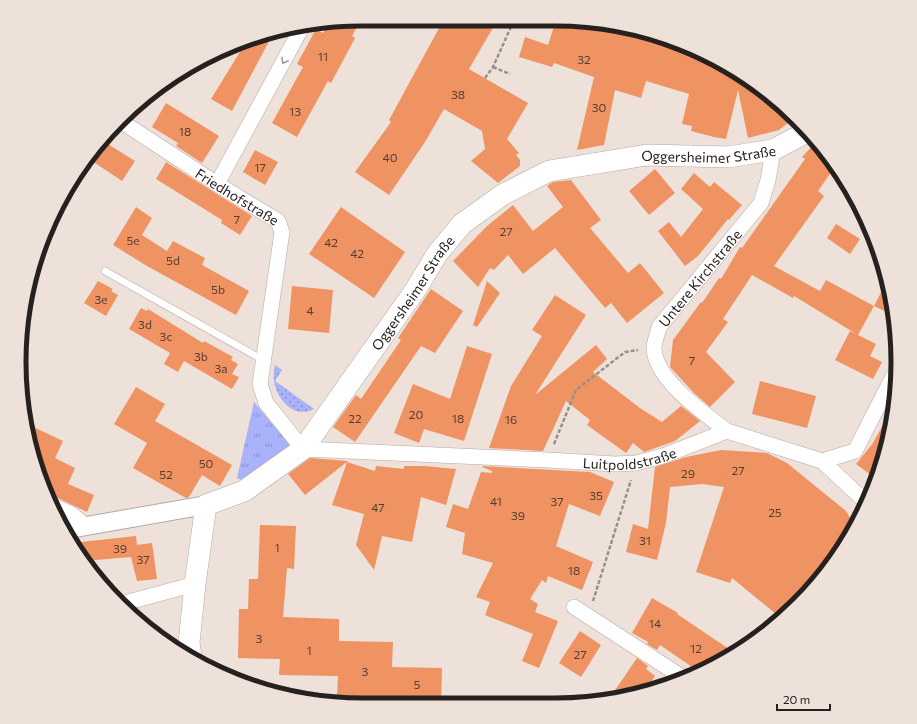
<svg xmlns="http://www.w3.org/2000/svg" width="917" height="724" font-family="Commissioner,sans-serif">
	<defs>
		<pattern id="grass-dots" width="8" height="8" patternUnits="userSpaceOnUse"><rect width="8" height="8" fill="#aab2f9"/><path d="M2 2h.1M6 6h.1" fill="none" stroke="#8a90c9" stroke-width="1.8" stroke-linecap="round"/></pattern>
		<pattern id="park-tufts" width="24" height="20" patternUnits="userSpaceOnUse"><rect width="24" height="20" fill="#aab2f9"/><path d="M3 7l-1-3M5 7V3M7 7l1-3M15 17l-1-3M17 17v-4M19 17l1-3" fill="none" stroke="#8a90c9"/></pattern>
	</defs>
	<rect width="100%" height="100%" fill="#eee1da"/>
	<path fill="url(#grass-dots)" d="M275,365L282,370L275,381L314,409C295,419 277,401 274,381C273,376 274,370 275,365Z"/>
	<path fill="url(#park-tufts)" d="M254,402L293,448L245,482L237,478Z"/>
	<path fill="#ef9362" d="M361,19L352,36L355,38L331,83L328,81L297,137L272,123L303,67L297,64L316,29L323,33L328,23Z
		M444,19H498L469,69L528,103L507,139L519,153L516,155L520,160V166L498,183L471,161L485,149L482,131L444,109L425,142L389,195L355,172L391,122L389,120Z
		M556,20H577L665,37L727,65L781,104L793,119L779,130L748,138L738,90L726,139L714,137L691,131L692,126L682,124L689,94L646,81L641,98L615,90L604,145L577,150L594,77L554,63L552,67L519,57L525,37L548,45Z
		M275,30L232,111L211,99L246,42Z
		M166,103L219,136L202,163L176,146L178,143L152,127Z
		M103,141L135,161L122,181L89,159Z
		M814,144L834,168L818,191L824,196L774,266L820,291L826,280L874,306L858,335L794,296L793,298L752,275L723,319L728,322L706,352L735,382L710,407L694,393L670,367L673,340L701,302L702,303L719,278L721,279L740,247L742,248L805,159L802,157Z
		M255,150L278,162L265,185L243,172Z
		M166,162L252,216L240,235L221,223L222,220L156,179Z
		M655,169L675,193L649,215L629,191Z
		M694,173L710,187L714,182L742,205L729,220L728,219L698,256L685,266L658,231L669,222L681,237L703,209L681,189Z
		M571,180L601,220L590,228L628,273L640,263L664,293L627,323L611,303L605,308L555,248L523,274L508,255L494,270L490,268L478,287L453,261L487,226L513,205L533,231L563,207L547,186L553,182Z
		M136,207L152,218L142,235L167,251L173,241L205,258L202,265L249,291L236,315L147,266L113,245Z
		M341,207L405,252L374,298L309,254Z
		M836,224L860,239L850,254L827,238Z
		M98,281L113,289L111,291L118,295L106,316L84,303Z
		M487,281L500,293L477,327L473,325Z
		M887,281L891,302L895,316L874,306Z
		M292,286L333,290L329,333L288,329Z
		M431,289L463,311L435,353L421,346L355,442L333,427L356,395L361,399L401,340L398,338Z
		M555,295L586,315L535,395L596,345L607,359L593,372L640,408L662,422L681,406L700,421L675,441L644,452L633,443L626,453L587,425L590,420L566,401L543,451L489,448L511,386L542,336L532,330Z
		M141,308L147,311L148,309L203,343L204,341L233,357L231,360L238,364L232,374L239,377L232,389L184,361L178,372L164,364L170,353L129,329Z
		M850,331L876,344L870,356L882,362L873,379L835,360Z
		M467,346L492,354L464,441L424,429L419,443L394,433L413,384L450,399Z
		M760,381L816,396L807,428L752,414Z
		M136,387L165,404L155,421L232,465L220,486L202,475L189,497L186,498L133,468L147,443L114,424Z
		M891,410L893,411L886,451L876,479L856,464L873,443Z
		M27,424L63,441L55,458L75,468L68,484L94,495L87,512L58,498L50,497L31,451Z
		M721,450L767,453L787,463L846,511L855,526L827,571L782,619L732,578L730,583L696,572L724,487L702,484L670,487L666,523L657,560L626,552L633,524L648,529L655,467L686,457Z
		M310,458L348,461L305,495L288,474Z
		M347,462L375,471L376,466L404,469V466H424L456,469L446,505L421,497L412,542L382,536L374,570L356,545L364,514L332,505Z
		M483,466L590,472L614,482L600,516L569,504L556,546L593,562L582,590L548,576L546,583L542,580L530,599L538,604L535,612L558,621L539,668L522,661L533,634L485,615L490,602L476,597L493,563L462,554L465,533L446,527L453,504L468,509L481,472L492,473V471L482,467Z
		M260,525L296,526L294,569L287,568L283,617L339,619V641L393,642L392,667L442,668L441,705H391V700L337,698L338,676L279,675L280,659L238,658L239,609H248L249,579H258Z
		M136,536L137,545L152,543L157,579L137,581L131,557L84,561L72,543Z
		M652,598L678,613L677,614L735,653L726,659L698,671L660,645L657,650L647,644L648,642L632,633Z
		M580,631L601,645L581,677L559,663Z
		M637,658L648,666L646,669L655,676L643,693L609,699Z"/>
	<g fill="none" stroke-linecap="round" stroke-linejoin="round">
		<defs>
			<path id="service" d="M105,271L263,360"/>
			<g id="minor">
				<path id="s1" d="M119,120L217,184L278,221L282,232L260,384L266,403L303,449L548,460L615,464L636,463L663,456L727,431L822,461L855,451L897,369"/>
				<path d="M217,184L302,27"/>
				<path id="s2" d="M727,431C704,413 655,380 654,348C654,342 658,333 659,327L761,203L768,180L773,150"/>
				<path d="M822,461L867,503"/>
				<path d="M54,506L70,513L85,525"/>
				<path d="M121,604L195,584"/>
				<path d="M574,607L682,677"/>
			</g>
			<path id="tertiary" d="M64,530L206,505"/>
			<g id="secondary">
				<path id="s3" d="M191,656L189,643L195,584L206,505L244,491L303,449L416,289L437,254L462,224L502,195L549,171L647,155L728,157L773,150L805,133"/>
			</g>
		</defs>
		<use href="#service" stroke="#b6a9a3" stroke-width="8"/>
		<use href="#minor" stroke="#b6a9a3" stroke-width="16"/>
		<use href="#tertiary" stroke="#b6a9a3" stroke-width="20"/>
		<use href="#secondary" stroke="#b6a9a3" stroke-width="22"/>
		<path stroke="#9a908b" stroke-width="2.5" stroke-dasharray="4 2" stroke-linecap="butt" d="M493,67L510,74
			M485,78L493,67L514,20
			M554,444L576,390L625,352L638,350
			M593,601L631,480"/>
		<use href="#service" stroke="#fff" stroke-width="7"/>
		<use href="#minor" stroke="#fff" stroke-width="15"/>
		<use href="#tertiary" stroke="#fff" stroke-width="18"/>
		<use href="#secondary" stroke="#fff" stroke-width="21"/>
	</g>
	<defs><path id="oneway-chevron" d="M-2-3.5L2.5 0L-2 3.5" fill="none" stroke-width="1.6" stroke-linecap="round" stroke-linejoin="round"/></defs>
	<use stroke="#9d9b9a" href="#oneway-chevron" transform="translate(284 61) rotate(119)"/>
	<g text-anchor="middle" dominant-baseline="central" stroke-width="3" stroke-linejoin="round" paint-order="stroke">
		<g font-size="12" fill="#583e30">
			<text x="323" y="56">11</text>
			<text x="584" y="59">32</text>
			<text x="458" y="94">38</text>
			<text x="599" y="107">30</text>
			<text x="295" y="111">13</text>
			<text x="185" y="131">18</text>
			<text x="390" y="157">40</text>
			<text x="260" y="167">17</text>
			<text x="237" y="219">7</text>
			<text x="506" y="231">27</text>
			<text x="133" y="240">5e</text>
			<text x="331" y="242">42</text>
			<text x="357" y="253">42</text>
			<text x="173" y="260">5d</text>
			<text x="218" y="289">5b</text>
			<text x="101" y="299">3e</text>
			<text x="310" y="310">4</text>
			<text x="145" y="324">3d</text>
			<text x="166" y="336">3c</text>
			<text x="201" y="356">3b</text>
			<text x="692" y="360">7</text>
			<text x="221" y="368">3a</text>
			<text x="416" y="414">20</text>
			<text x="355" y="418">22</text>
			<text x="458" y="418">18</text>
			<text x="511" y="419">16</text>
			<text x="206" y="463">50</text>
			<text x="738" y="470">27</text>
			<text x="688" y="473">29</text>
			<text x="166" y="474">52</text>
			<text x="596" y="495">35</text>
			<text x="496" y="501">41</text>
			<text x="557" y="501">37</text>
			<text x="378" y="507">47</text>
			<text x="775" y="512">25</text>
			<text x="518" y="515">39</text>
			<text x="645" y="540">31</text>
			<text x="277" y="547">1</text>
			<text x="120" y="548">39</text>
			<text x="143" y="559">37</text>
			<text x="574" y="570">18</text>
			<text x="655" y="623">14</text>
			<text x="259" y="638">3</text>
			<text x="696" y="648">12</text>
			<text x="309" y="650">1</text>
			<text x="580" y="654">27</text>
			<text x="365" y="671">3</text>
			<text x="417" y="684">5</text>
		</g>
		<g font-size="14" fill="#26211f" stroke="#eee1da">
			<text stroke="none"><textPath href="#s3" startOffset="804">Oggersheimer Straße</textPath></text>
			<text stroke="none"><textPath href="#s1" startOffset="141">Friedhofstraße</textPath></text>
			<text stroke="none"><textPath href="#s2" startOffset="199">Untere Kirchstraße</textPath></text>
			<text stroke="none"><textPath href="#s3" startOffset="456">Oggersheimer Straße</textPath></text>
			<text stroke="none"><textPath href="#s1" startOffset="760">Luitpoldstraße</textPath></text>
		</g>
	</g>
	<path d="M0 0H917V724H0ZM362 26H555A336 336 0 0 1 891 362V362A336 336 0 0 1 555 698H362A336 336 0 0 1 26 362V362A336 336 0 0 1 362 26Z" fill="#eee1da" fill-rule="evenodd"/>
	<path fill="none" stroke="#26211f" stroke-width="5" d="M362 26H555A336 336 0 0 1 891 362V362A336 336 0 0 1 555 698H362A336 336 0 0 1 26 362V362A336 336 0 0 1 362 26Z"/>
	<path d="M777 704v6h53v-6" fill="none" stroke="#26211f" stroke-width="2"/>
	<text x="783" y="704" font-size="12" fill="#26211f" stroke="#eee1da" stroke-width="3" paint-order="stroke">20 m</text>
</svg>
